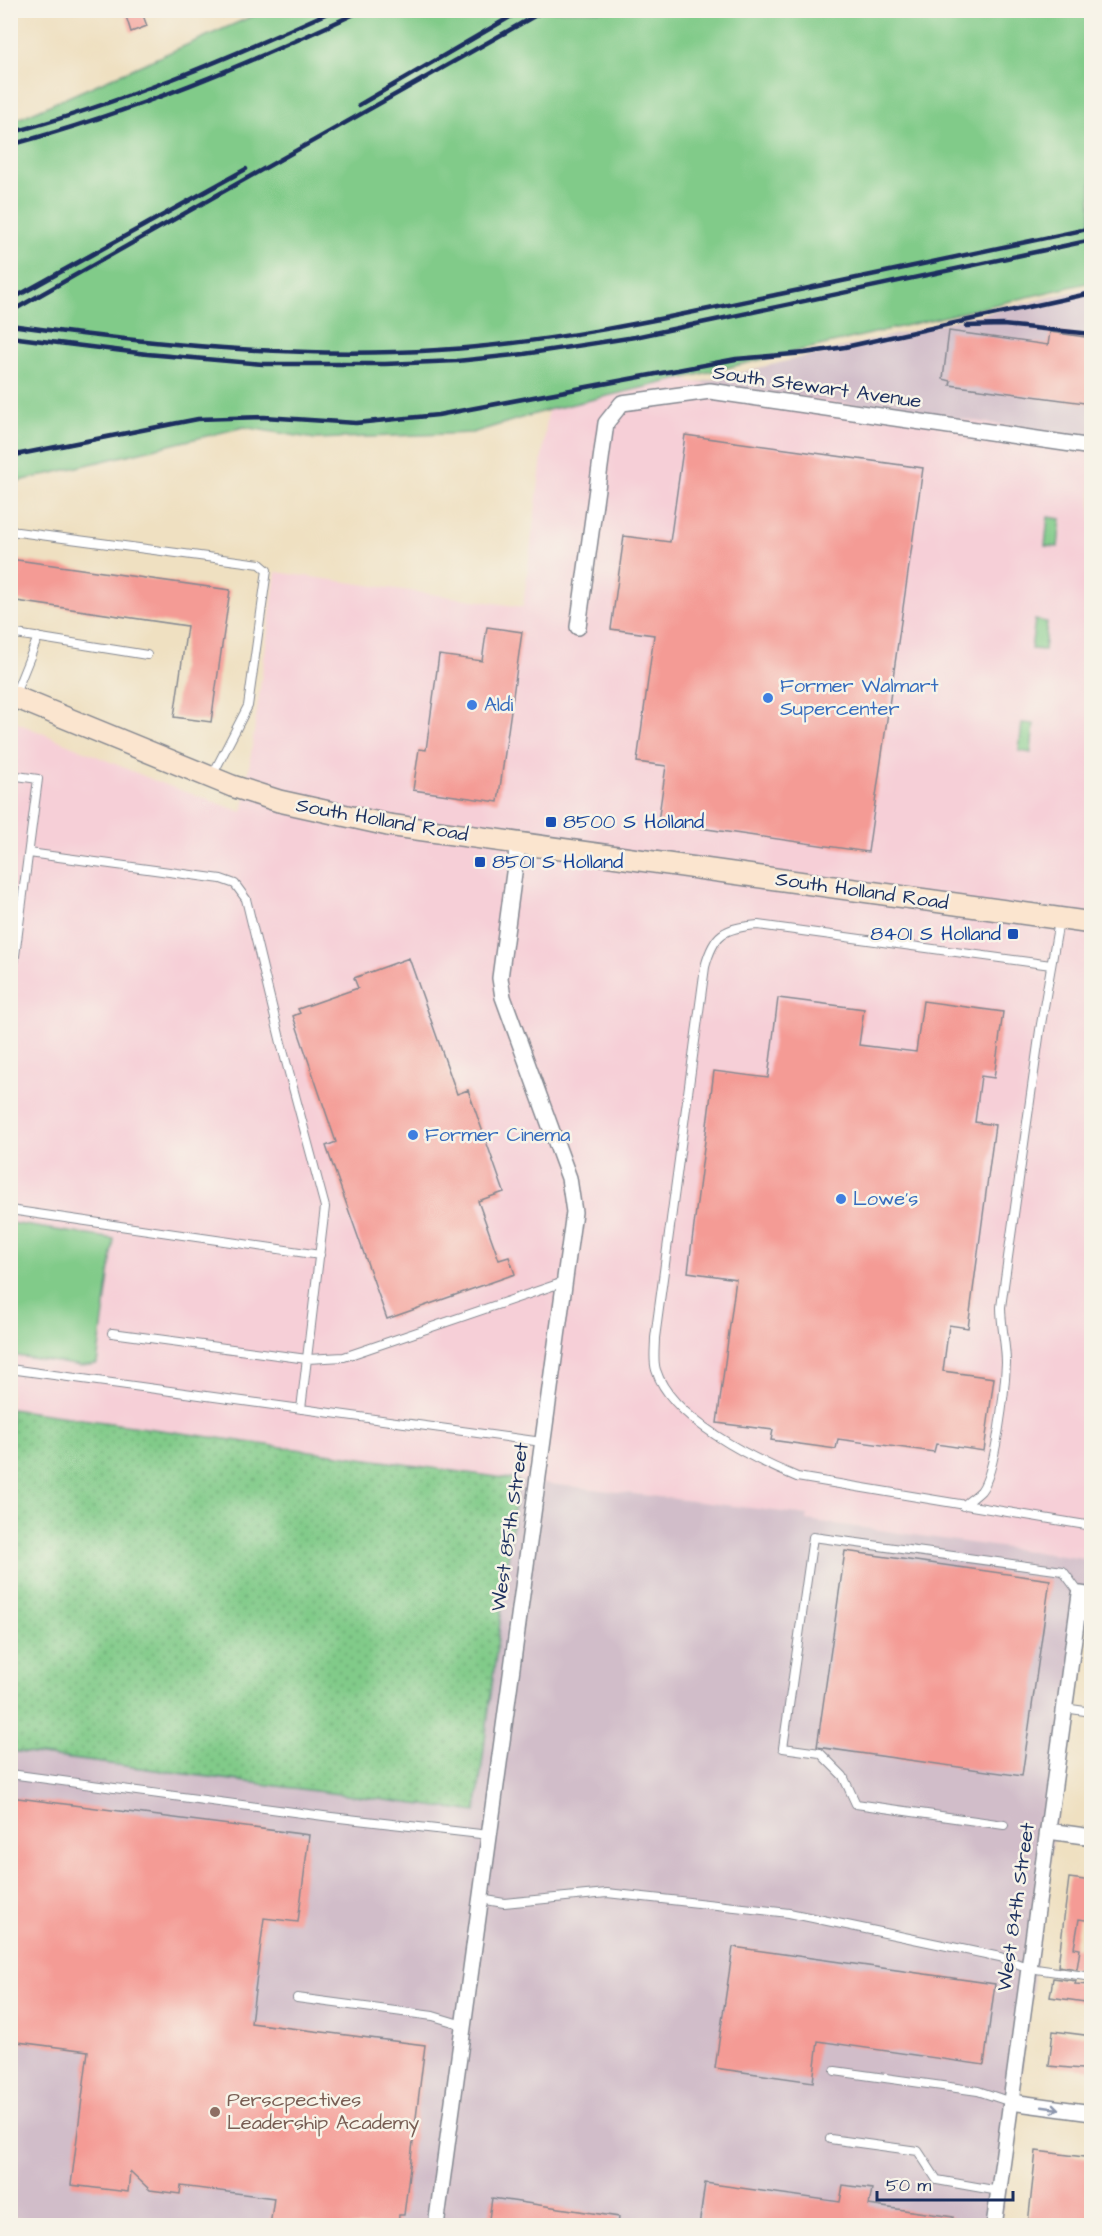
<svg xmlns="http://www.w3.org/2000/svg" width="1102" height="2236" font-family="'Architects Daughter',sans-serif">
	<defs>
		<pattern id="park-dots" width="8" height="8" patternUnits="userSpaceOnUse" patternTransform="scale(1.5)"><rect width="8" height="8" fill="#81cb89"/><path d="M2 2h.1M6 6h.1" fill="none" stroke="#69a573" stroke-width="1.8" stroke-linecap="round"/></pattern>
	</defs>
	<rect width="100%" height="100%" fill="#f7f3e8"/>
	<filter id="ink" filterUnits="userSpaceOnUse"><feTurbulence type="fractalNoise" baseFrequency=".0167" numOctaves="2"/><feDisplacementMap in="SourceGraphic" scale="12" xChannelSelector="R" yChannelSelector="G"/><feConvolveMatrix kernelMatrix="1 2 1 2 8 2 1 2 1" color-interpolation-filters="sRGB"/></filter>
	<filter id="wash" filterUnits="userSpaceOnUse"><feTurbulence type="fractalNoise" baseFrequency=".008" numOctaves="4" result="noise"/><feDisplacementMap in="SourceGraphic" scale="24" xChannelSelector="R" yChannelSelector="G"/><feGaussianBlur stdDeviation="1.35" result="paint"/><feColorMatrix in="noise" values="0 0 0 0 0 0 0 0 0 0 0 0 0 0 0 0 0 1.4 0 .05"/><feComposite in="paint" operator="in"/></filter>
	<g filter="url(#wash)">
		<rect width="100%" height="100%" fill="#efe0c1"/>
		<path fill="#f6cfd7" d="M674,379L1091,437V1587L1087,1586L1090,1560L806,1520V1515L518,1480L11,1409V720L158,782L243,812L276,572L523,607L548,410Z"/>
		<path fill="#d1bdc9" d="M1091,287V437L697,383Z
			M518,1480L807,1515V1520L1091,1560L1000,2225L67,2226L11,2217V1751L476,1811Z"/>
		<path fill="#81cb89" stroke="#4e7d74" stroke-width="1.5" d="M264,11H1091V282L548,410L472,433L315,439L244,427L11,483V122Z
			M1048,517L1061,519L1058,547L1045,546Z
			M1035,620L1047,622L1044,650L1031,649Z
			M1022,723L1034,724L1031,753L1019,751Z
			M11,1223L114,1239L97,1364L81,1366L11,1355Z"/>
		<path fill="url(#park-dots)" stroke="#4e7d74" stroke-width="1.5" d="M11,1409L518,1480L476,1812L11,1751Z"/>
		<g id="blocks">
			<path fill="#f49b95" d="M124,10H141L147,26L131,32Z
				M949,331L1048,345L1050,332L1092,338V404L950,385L951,381L943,379Z
				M685,435L923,468L868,852L658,822L666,766L637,762L654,635L611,629L624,536L670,542Z
				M10,559L230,590L211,722L174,717L187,626L10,600Z
				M487,627L522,632L498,802L413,790L419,749L426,750L439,655L482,661Z
				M409,958L457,1094L468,1090L504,1192L478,1201L499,1260L509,1257L515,1274L387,1319L326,1146L336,1142L293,1016L300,1013L298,1009L358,988L354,978Z
				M778,998L864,1009L859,1045L916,1052L923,1001L1003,1012L994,1078L981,1076L975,1122L995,1125L968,1328L949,1325L943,1371L994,1378L984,1451L936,1444L934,1452L838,1439L836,1449L771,1440L773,1430L717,1423L736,1279L688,1272L714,1071L768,1078Z
				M845,1551L1050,1580L1022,1776L817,1747Z
				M10,1797L309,1835L298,1922L264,1918L251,2023L425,2045L404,2215H399L398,2226H270L274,2198L181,2186L180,2194L150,2190L130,2171L128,2192L71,2185L88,2051L10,2041Z
				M1069,1878L1092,1881V1921L1079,1919L1074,1948L1080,1949L1077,1969L1058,1966Z
				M733,1947L995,1984L984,2065L818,2041L813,2082L715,2068Z
				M1053,1978L1076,1981L1075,1984L1092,1985V2003L1050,1997Z
				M1053,2031L1092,2036V2070L1049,2066Z
				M1036,2151L1092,2158V2226L1028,2224Z
				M705,2183L840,2202L843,2185L872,2189L869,2205L953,2217L952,2226H699Z
				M492,2198L619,2217L618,2226H488Z"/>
		</g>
	</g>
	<g filter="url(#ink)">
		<use href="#blocks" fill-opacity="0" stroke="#858890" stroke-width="1.5"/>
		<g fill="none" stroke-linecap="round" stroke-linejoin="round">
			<defs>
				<path id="service" d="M10,531L260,564L267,570L248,706L212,776
					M10,633L147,655
					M15,694L38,637
					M10,775L38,779L10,994
					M29,853L221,879L235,884L246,899L281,1043L325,1207L301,1409
					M1051,965L758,925C724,928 714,933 705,967L655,1338C655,1348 653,1361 656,1370C671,1419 753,1459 797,1477L1092,1526
					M10,1210L320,1255
					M112,1333L307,1359L344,1357L564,1282
					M10,1369L542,1442
					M963,1506C969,1501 976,1496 981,1491C996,1472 1005,1388 1006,1363C1006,1344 1001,1326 1001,1307L1040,1030L1059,921
					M1064,1708L1092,1712
					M10,1774L331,1817L489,1835
					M1004,1825L856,1804L843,1776L820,1753L783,1748L813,1537L1063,1571L1080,1594
					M480,1899L504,1903L607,1893L789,1913L1000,1957L1029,1968L1092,1977
					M297,1998L433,2016L463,2025
					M835,2071L978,2091L1011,2102
					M10,2135V2140
					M830,2139L918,2151L937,2180L999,2191"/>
				<path id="minor" d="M578,627L606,423L622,403L710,391L1092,447
					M1048,1831L1092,1837
					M1011,2102L1092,2113
					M436,2226L574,1212L569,1178L503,997L500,978L518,843
					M994,2226L1080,1594L1092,1596"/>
				<path id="secondary" d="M10,695L232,786L279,801L388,825L1092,923"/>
			</defs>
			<use href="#service" stroke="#858890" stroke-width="10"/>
			<use href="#minor" stroke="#858890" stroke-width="18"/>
			<use href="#secondary" stroke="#858890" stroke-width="24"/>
			<use href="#service" stroke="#fff" stroke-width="8"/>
			<use href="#minor" stroke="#fff" stroke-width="15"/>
			<use href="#secondary" stroke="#fbe5cf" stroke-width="21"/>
			<path stroke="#1b2f5e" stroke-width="4.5" d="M359,105L522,10
				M10,133C122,103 229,58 334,10
				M10,145C133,112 248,64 363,10
				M10,300L246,169
				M10,312L545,10
				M10,325C153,344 294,359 438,350C553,343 667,318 780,294C884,272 988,251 1092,228
				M966,326L1003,325L1092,334
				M10,337L147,354L263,364H385L457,361L524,354L635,337L1092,240
				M10,456L198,419L264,417L356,423L438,415L736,359L805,353L845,347L1092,293"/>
		</g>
		<defs><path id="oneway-shaft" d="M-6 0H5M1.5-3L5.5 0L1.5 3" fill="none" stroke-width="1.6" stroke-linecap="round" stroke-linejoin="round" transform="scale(1.5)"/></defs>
		<use stroke="#8d97ae" href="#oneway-shaft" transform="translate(1051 2108) rotate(8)"/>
	</g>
	<g fill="#3f7fe0" stroke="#f7f3e8" stroke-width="2">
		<circle cx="768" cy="698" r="6"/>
		<circle cx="472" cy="705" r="6"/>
		<circle cx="413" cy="1135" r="6"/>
		<circle cx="841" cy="1199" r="6"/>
	</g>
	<g fill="#1a4fb4" stroke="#f7f3e8" stroke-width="2">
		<rect x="545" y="816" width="12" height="12" rx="3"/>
		<rect x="474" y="856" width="12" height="12" rx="3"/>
		<rect x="1007" y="928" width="12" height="12" rx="3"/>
	</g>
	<circle fill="#8d6e63" stroke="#f7f3e8" stroke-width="2" cx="215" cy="2112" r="6"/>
	<g text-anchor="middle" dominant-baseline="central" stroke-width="5" stroke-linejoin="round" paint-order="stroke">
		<g font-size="20" fill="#1b2f5e" stroke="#f7f3e8">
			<text transform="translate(817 387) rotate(8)">South Stewart Avenue</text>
			<text transform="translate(382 820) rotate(10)">South Holland Road</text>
			<text transform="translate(862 891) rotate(8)">South Holland Road</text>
			<text transform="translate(510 1527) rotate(-82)">West 85th Street</text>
			<text transform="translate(1016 1907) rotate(-82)">West 84th Street</text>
		</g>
		<g font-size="20" fill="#366cbe" stroke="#f7f3e8" text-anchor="start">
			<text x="780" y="686">Former Walmart<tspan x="780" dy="23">Supercenter</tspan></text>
			<text x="484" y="705">Aldi</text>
			<text x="425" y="1135">Former Cinema</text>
			<text x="853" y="1199">Lowe's</text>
		</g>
		<g font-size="20" fill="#164399" stroke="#f7f3e8" text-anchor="start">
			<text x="563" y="822">8500 S Holland</text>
			<text x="492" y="862">8501 S Holland</text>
			<text x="1001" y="934" text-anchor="end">8401 S Holland</text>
		</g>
		<g font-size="20" fill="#785e54" stroke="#f7f3e8" text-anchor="start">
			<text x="227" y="2100">Perscpectives<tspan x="227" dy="23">Leadership Academy</tspan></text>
		</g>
	</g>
	<rect width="1102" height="2236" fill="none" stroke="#f7f3e8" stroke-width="36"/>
	<path d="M877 2191v9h136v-9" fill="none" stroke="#1b2f5e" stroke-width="3"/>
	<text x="886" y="2191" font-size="18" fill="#1b2f5e" stroke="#f7f3e8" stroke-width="4.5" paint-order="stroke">50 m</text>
</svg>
